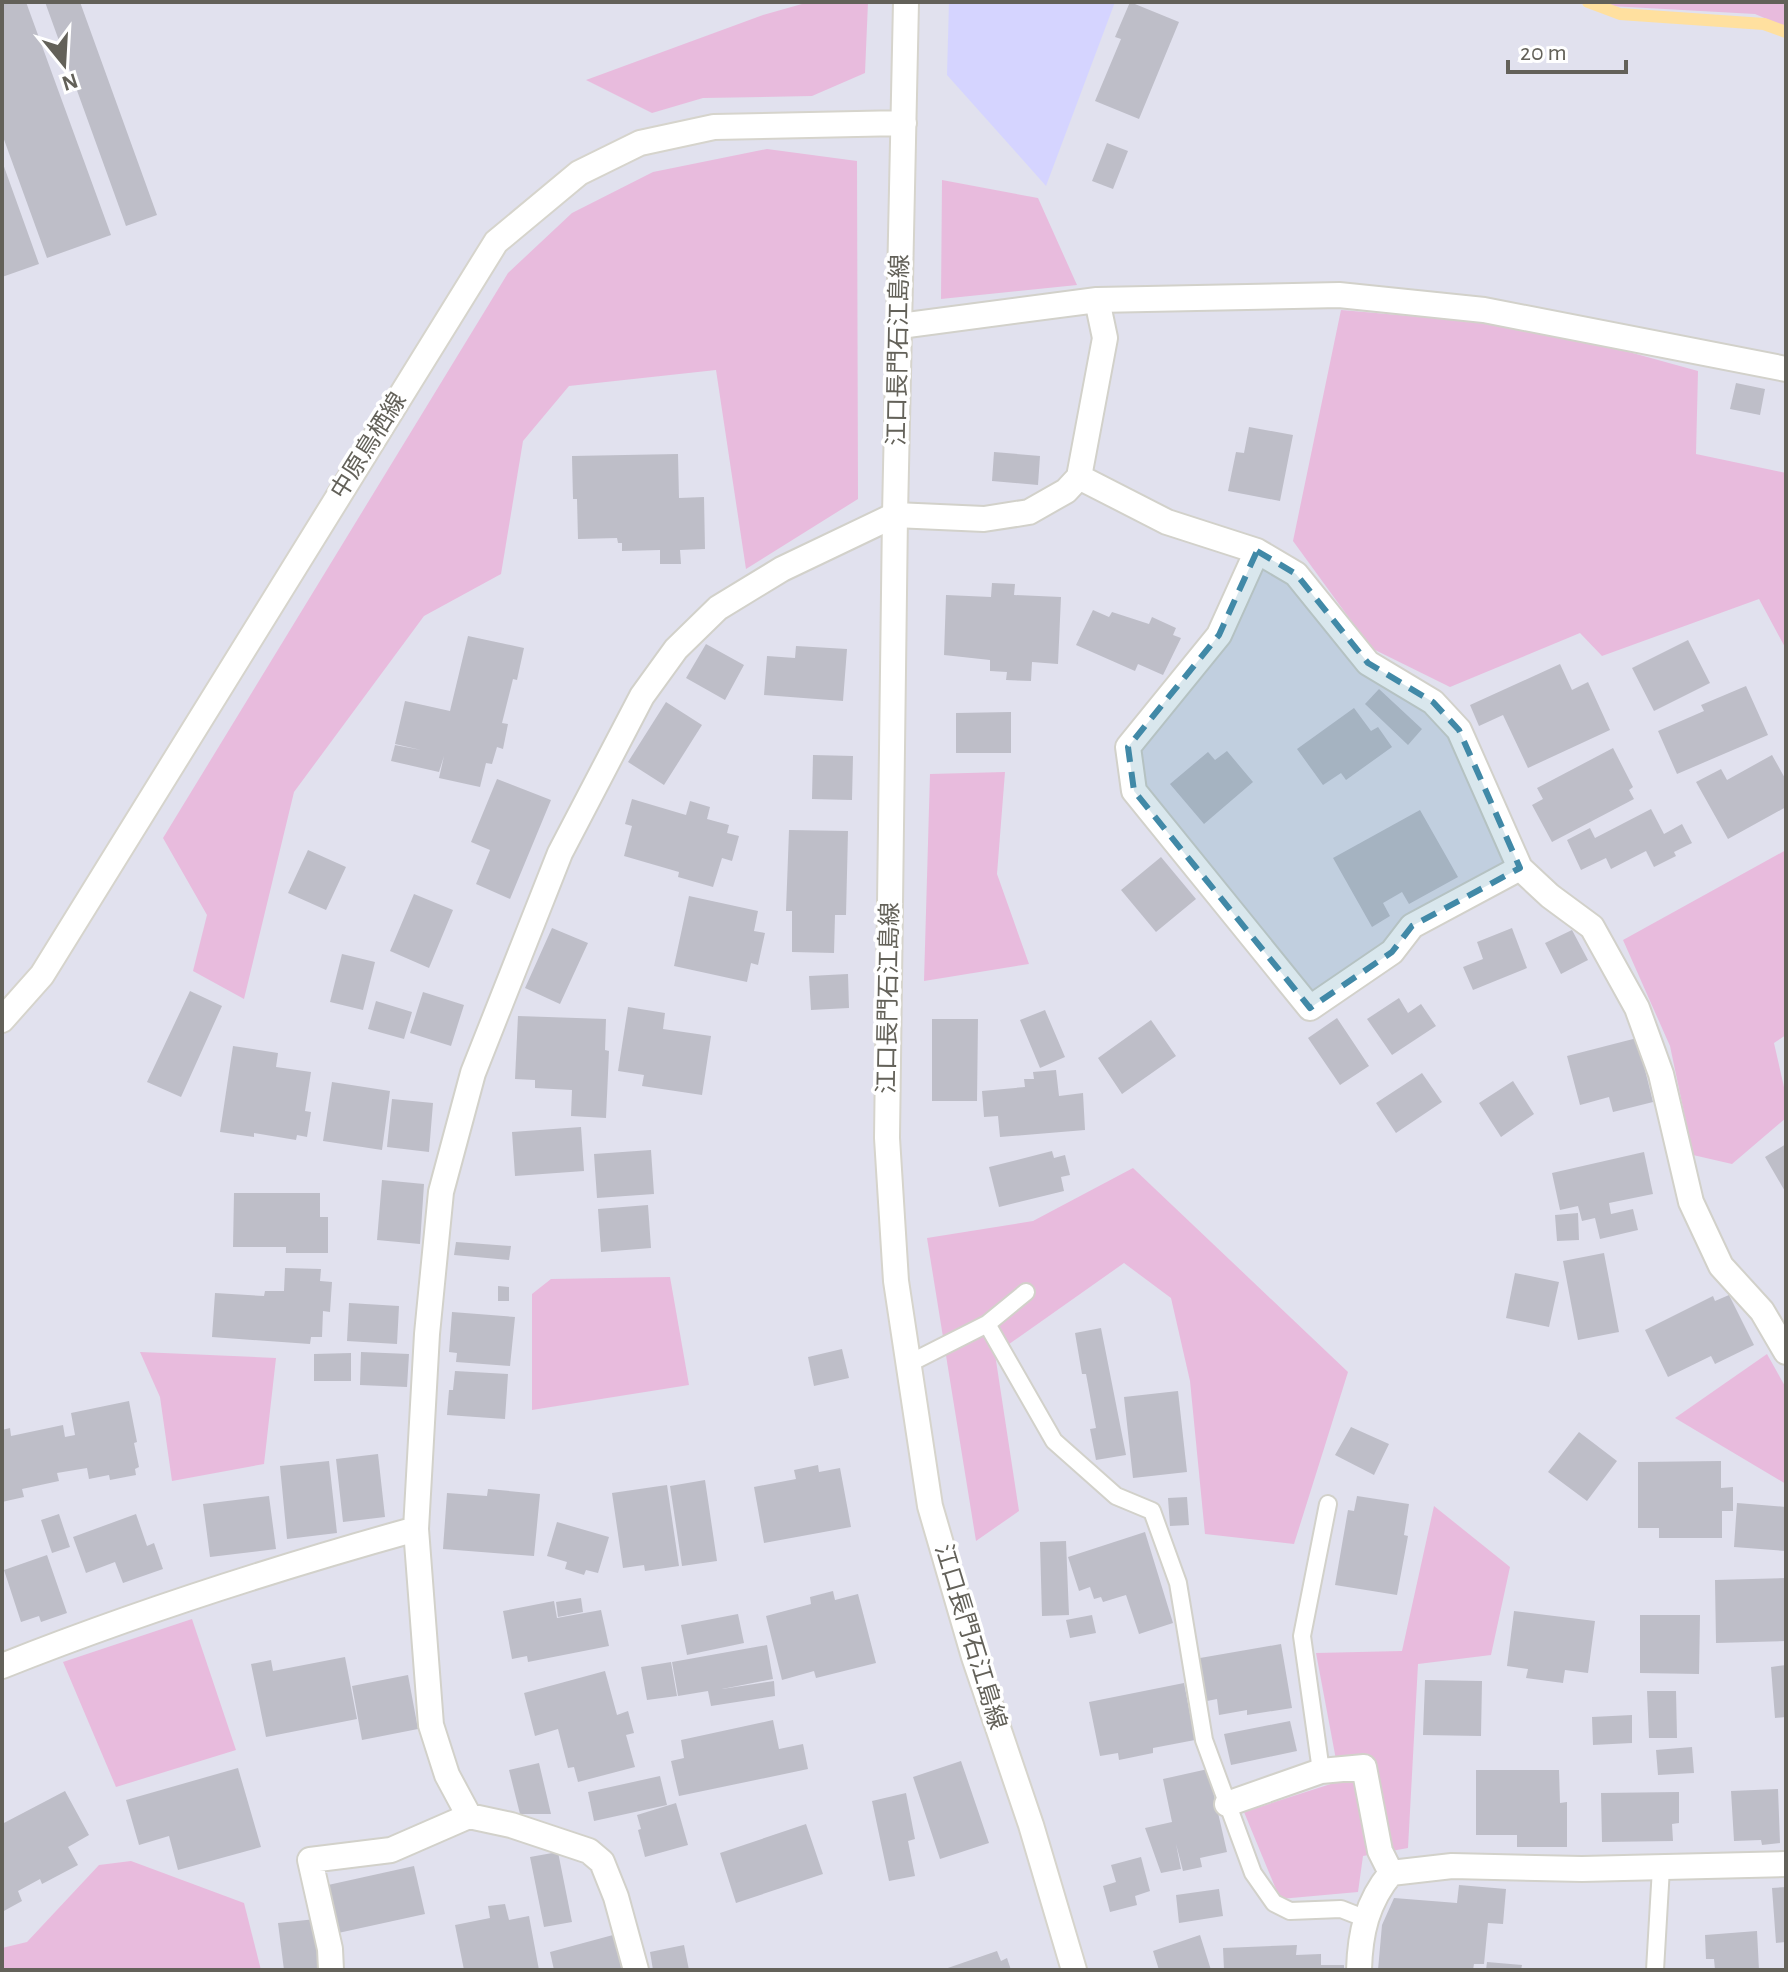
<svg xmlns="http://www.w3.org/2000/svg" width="1788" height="1972" font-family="'Alegreya Sans','Noto Sans JP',sans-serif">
	<rect width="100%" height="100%" fill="#e1e1ee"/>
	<path fill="#d5d4ff" d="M949,2H1115L1046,186L947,75Z"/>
	<path fill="#e8bbdd" d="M809,2H868L865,73L812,96L703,98L652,113L586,80L763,15Z
		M1602,2H1786V27L1755,14L1610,6Z
		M767,149L857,161L858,499L746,569L716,370L569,386L523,441L501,574L424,616L294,792L244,999L193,971L207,915L163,838L508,273L572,213L653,172Z
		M942,180L1038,198L1077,285L941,299Z
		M1341,310L1480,322L1629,352L1698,371L1696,454L1786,473V649L1759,599L1602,656L1580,633L1450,687L1371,648L1293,541Z
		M1005,772L997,874L1029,964L924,981L930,774Z
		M1786,850V1035L1774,1043L1786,1096V1118L1732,1164L1693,1155L1670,1046L1623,940Z
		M1133,1168L1348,1372L1294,1544L1205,1534L1190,1381L1171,1298L1124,1263L995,1354L1019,1511L976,1541L927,1238L1033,1221Z
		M670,1277L689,1385L532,1410V1294L551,1279Z
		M140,1352L276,1358L264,1464L172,1481L160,1397Z
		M1767,1354L1786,1388V1484L1675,1418Z
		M1434,1506L1510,1567L1491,1655L1418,1664L1408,1848L1363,1856L1358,1892L1280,1899L1244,1812L1340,1781L1316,1653L1402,1651Z
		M192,1619L236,1750L116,1787L63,1662Z
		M131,1861L244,1903L261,1970H2V1948L27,1942L99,1865Z"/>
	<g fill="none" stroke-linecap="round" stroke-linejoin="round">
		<path stroke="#ffe09f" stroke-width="12" d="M1588,2L1620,14L1764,24L1786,32"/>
	</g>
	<path fill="#bebec8" d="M2,2H26L111,235L47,258L2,134Z
		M45,2H80L157,215L126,226Z
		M1130,2L1179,22L1139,119L1095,101L1121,39L1115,37Z
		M1107,143L1128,151L1113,189L1092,181Z
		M2,161L39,264L2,277Z
		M1736,383L1765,389L1760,415L1730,409Z
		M1249,427L1293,435L1280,501L1228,491L1236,452L1244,453Z
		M994,452L1040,456L1038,485L992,481Z
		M678,454L679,498L704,497L705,549L680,550L681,564H660V550L622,551V543H618L617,538L578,539L577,499H573L572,456Z
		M992,583L1015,584L1014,595L1061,597L1058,664L1032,662L1031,681L1006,680L1007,672L990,671V660L944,655L946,595L991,597Z
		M1093,610L1109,617L1112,612L1149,624L1152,617L1176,628L1173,635L1181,638L1163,675L1138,664L1135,671L1076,645Z
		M468,636L524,648L517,680L513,679L502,723L508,724L503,749L497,747L492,764L486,763L480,787L439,778L444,756L439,772L391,761L395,745L421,750L395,744L405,701L450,711Z
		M1688,640L1710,683L1654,711L1632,668Z
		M706,644L744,665L725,700L686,678Z
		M796,646L847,649L843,701L764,695L767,656L795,658Z
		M1560,664L1572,690L1588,682L1610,730L1528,768L1503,715L1479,726L1470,705Z
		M1746,686L1768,735L1677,774L1658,731L1704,711L1701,705Z
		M1379,689L1422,729L1408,745L1365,704Z
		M666,702L702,725L664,785L628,762Z
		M1354,708L1371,731L1378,727L1392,747L1346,780L1341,773L1323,785L1297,749Z
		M1011,712V753H956V713Z
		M1613,748L1633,787L1629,790L1634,799L1552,842L1532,805L1543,799L1537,788Z
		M1227,751L1253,782L1204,824L1170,784L1208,752L1215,760Z
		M813,755L853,756L852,800L812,799Z
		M1772,755L1786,780V807L1728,839L1696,782L1721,769L1727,780Z
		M497,779L551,800L510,899L476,884L490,850L471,842Z
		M632,799L686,815L690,801L710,807L707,819L729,825L727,833L739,836L732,861L722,858L713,887L678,877L679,872L624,856L632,826L625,824Z
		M1651,809L1664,834L1682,824L1692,843L1674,852L1676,856L1654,867L1646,851L1611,869L1606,858L1581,870L1567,840L1590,828L1595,838Z
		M1420,810L1458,877L1409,904L1402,892L1383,903L1390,916L1372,927L1333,858Z
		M789,830L848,831L846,915H835L834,953L792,952V911H786Z
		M308,850L346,867L326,910L288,893Z
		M1161,857L1196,899L1156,932L1121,890Z
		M414,894L453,910L429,968L390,951Z
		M689,896L758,911L754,931L765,933L758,965L751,963L747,982L674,966Z
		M552,928L588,943L560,1004L525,988Z
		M1512,928L1527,968L1473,990L1463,967L1483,959L1477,942Z
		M1572,930L1588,960L1561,974L1545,943Z
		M342,954L375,962L363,1010L330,1002Z
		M848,974L849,1008L811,1010L809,976Z
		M190,991L222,1006L181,1097L147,1082Z
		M423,992L464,1005L451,1046L410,1033Z
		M1399,998L1408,1013L1421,1004L1436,1026L1392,1055L1367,1019Z
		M376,1001L412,1012L404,1039L368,1029Z
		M628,1007L665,1013L663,1029L711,1036L702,1095L642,1086L644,1075L618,1071Z
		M1045,1010L1065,1057L1040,1068L1020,1020Z
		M518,1016L606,1019L605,1050L609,1051L606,1118L571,1116L572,1090L535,1088V1080L515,1079Z
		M1337,1018L1369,1066L1340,1085L1308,1038Z
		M932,1019H978L977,1101H932Z
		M1151,1020L1176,1056L1122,1094L1098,1058Z
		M1637,1038L1653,1102L1613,1112L1609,1097L1580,1105L1567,1056Z
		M233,1046L278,1053L276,1067L311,1072L305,1111L311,1112L307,1137L297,1135L296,1140L254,1133V1137L220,1132Z
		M1056,1070L1059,1096L1083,1093L1085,1130L1000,1137L998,1116L984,1117L982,1091L1025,1087L1024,1079H1034L1033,1072Z
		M1422,1073L1442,1102L1396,1133L1376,1103Z
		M1513,1081L1534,1114L1501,1137L1479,1103Z
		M332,1082L390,1091L382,1150L323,1141Z
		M392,1099L433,1103L429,1152L387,1147Z
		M581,1127L584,1171L515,1176L512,1132Z
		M1786,1144V1193L1765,1157Z
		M651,1150L654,1194L597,1198L594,1154Z
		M1052,1151L1054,1158L1065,1155L1070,1175L1061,1177L1064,1191L999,1207L989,1167Z
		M1644,1152L1653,1194L1609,1203L1611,1214L1633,1209L1638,1230L1600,1239L1595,1218L1582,1221L1578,1206L1560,1210L1552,1173Z
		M382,1180L424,1184L420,1244L377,1240Z
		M234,1193H320V1217H328V1253H286V1247H233Z
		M648,1205L651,1248L601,1252L598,1209Z
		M1578,1213L1579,1240L1557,1241L1555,1215Z
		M456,1242L511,1246L509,1260L454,1255Z
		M1604,1253L1619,1332L1578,1340L1563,1261Z
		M285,1268L321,1269L320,1281L332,1282L330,1312L323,1311L322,1337H311L310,1344L212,1337L215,1293L264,1296L265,1291H284Z
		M1515,1273L1559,1282L1549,1327L1506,1318Z
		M498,1286L509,1287V1301H498Z
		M1729,1295L1754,1345L1715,1364L1711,1356L1668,1377L1645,1330L1713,1296L1715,1301Z
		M349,1303L399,1306L397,1344L347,1341Z
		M452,1312L515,1317L510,1366L456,1362L457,1353L449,1352Z
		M1101,1328L1126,1455L1096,1460L1090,1429L1096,1428L1086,1374H1082L1075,1333Z
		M842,1349L849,1378L814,1386L808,1357Z
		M361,1352L409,1354L407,1387L360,1385Z
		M351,1353V1381H314V1354Z
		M455,1371L508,1374L505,1419L447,1415L449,1390H453Z
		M1178,1391L1187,1472L1133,1478L1124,1397Z
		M129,1401L137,1442L134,1443L139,1467L135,1469L136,1475L110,1480L109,1475L89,1479L87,1468L57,1473L59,1481L22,1489L24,1497L2,1502V1430L10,1428L11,1436L63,1425L65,1437L75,1435L71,1413Z
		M1351,1427L1389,1444L1374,1475L1335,1455Z
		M1579,1432L1617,1461L1587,1501L1548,1472Z
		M378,1454L385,1517L343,1522L336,1459Z
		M329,1461L337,1533L287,1539L280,1466Z
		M1721,1461V1488L1733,1487V1511H1722V1538H1659V1528H1638V1462Z
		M818,1465L819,1472L840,1468L851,1527L764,1543L754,1487L796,1479L794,1470Z
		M705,1480L717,1561L682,1566L670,1486Z
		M667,1485L679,1566L645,1571L644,1565L623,1568L612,1493Z
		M488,1489L540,1494L534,1556L443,1549L447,1493L487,1496Z
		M269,1496L276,1549L210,1557L203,1504Z
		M1357,1496L1409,1504L1404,1535L1408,1536L1397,1595L1335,1585L1348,1510L1354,1511Z
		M1187,1497L1189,1525L1170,1526L1168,1498Z
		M1737,1503L1786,1507V1551L1734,1547Z
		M59,1514L70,1547L52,1553L41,1520Z
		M136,1514L147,1546L154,1543L163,1569L123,1583L115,1562L86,1573L73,1537Z
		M557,1522L609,1537L598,1573L586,1570L584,1575L565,1569L567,1562L547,1556Z
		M1145,1532L1173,1623L1139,1634L1126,1595L1103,1602L1101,1597L1094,1599L1090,1587L1079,1591L1068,1557Z
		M1066,1541L1069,1615L1042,1616L1040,1542Z
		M47,1555L67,1613L41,1622L39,1616L21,1622L4,1570Z
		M1786,1578V1641L1716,1643L1715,1580Z
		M833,1591L835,1600L858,1594L876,1663L816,1678L814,1671L782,1680L766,1616L811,1604L810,1597Z
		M581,1598L583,1612L558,1617L556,1602Z
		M554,1601L557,1618L601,1610L609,1646L528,1662L527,1656L512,1659L503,1611Z
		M1514,1611L1595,1621L1588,1673L1565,1670L1563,1683L1526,1678L1528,1669L1507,1666Z
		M738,1614L744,1643L687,1655L681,1625Z
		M1092,1615L1096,1633L1070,1638L1066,1620Z
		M1640,1615H1700L1699,1674L1640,1673Z
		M1281,1644L1292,1708L1247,1715V1710L1219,1715L1217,1699L1207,1701L1200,1658Z
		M767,1645L773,1679L722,1689L774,1681L775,1696L711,1706L708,1691L678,1696L672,1662Z
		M345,1657L357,1719L266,1737L251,1664L271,1660L273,1671Z
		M671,1662L677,1696L647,1700L641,1667Z
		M1786,1665V1717L1775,1718L1771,1667Z
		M605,1671L617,1715L628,1711L634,1733L626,1735L635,1767L578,1782L574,1767L568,1768L558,1729L535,1736L524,1693Z
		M408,1675L418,1729L362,1740L352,1686Z
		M1425,1680L1482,1681L1481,1736L1423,1735Z
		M1184,1683L1195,1740L1153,1748V1753L1119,1760L1118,1753L1100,1756L1089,1702Z
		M1647,1691H1676L1677,1738H1649Z
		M1632,1715V1743L1593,1745L1592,1717Z
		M773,1720L779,1749L803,1744L808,1769L679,1796L671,1761L684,1758L681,1740Z
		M1290,1721L1297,1751L1231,1765L1224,1734Z
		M1692,1747L1694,1773L1658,1775L1656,1750Z
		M961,1761L989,1843L940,1859L913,1777Z
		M539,1763L551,1814H520L509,1770Z
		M238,1768L261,1847L178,1870L169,1836L139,1845L126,1800Z
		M1208,1769L1227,1852L1200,1858L1202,1867L1183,1871L1176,1844L1181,1869L1161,1873L1145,1828L1172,1822L1163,1779Z
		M1476,1770H1559L1560,1803L1567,1802V1847H1517V1835H1476Z
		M660,1776L667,1805L594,1821L588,1792Z
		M1778,1789L1780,1843L1762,1845L1761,1840L1734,1841L1731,1791Z
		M65,1791L89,1835L68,1847L78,1865L42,1884L40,1879L18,1891L22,1901L2,1912V1824Z
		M1679,1792V1823L1672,1824L1673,1841L1602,1842L1601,1793Z
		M906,1793L915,1839L908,1841L915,1876L889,1881L872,1801Z
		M676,1803L688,1845L645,1857L638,1830L641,1829L637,1815Z
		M806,1824L823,1874L736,1903L720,1853Z
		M558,1852L572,1922L544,1927L530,1857Z
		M1141,1857L1150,1891L1135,1896L1137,1905L1110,1912L1103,1886L1116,1882L1111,1865Z
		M414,1866L425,1914L329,1935L319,1887Z
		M1459,1885L1506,1889L1503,1924L1488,1923L1484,1964H1474L1473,1970H1378L1382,1925L1394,1898L1457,1903Z
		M1786,1887V1942L1776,1943L1772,1888Z
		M1219,1889L1223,1916L1179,1923L1176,1895Z
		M505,1904L509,1920L529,1916L539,1970H464L455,1925L490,1918L488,1906Z
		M316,1919L322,1968L284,1970L278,1923Z
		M1757,1931L1759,1970H1715L1714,1959H1706L1705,1935Z
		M613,1935L622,1970H554L550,1952Z
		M1200,1935L1211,1970H1159L1153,1951Z
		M684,1945L689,1970H653L650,1952Z
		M1297,1945L1296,1955L1321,1954V1965H1344V1970H1224L1223,1948Z
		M997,1951L1001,1961L1007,1958L1011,1970H942Z
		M1487,1962L1522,1965L1521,1970H1486Z"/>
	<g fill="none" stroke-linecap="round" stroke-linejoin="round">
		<defs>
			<path id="lane" d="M987,1324L1054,1441L1116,1496L1152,1511L1178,1583L1204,1740L1253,1873L1274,1903L1290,1911L1341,1909L1364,1918
				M908,1364L987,1324L1026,1292
				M1321,1771L1302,1636L1328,1504
				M1655,1970L1661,1868"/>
			<path id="street" d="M900,326L1097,300L1339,295L1484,310L1786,369
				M1079,477L1105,338L1097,300
				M1257,551L1219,635L1128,747L1134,791L1310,1008L1392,952L1412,926L1520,868
				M2,1666C138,1612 276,1568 416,1529
				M1227,1804L1321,1771L1364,1767L1380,1851L1391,1873
				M469,1816L447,1775L431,1725L416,1529L427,1334L441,1192L473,1073L560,853L642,696L676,649L718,608L782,569L895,515L984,519L1029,512L1066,491L1079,477L1167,522L1257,551L1296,574L1368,663L1433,702L1459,730L1520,868L1550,896L1592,927L1637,1008L1661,1074L1691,1202L1721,1266L1762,1311L1786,1352
				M331,1970L330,1949L310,1860L391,1850L469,1816L511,1825L589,1851L602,1862L616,1897L636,1970
				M1359,1970C1360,1933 1367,1902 1391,1873L1452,1866L1582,1869L1786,1864"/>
			<path id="secondary" d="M906,2L895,515L887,1138L896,1281L930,1506L974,1657L1031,1825L1074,1970
				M2,1020L42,975L496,242L579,173L640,143L714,127L904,123"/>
		</defs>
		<use href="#lane" stroke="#d2d1ca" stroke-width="20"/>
		<use href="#street" stroke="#d2d1ca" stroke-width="28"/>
		<use href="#secondary" stroke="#d6d4cc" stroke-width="28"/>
		<use href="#lane" stroke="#fff" stroke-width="16"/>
		<use href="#street" stroke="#fff" stroke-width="24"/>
		<use href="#secondary" stroke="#fff" stroke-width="24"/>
	</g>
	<path fill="#4189a7" fill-opacity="0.2" stroke="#4189a7" stroke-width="6" stroke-dasharray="16 10" stroke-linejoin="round" d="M1257,551L1296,574L1368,663L1433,702L1459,730L1520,868L1412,926L1392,952L1310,1008L1134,791L1128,747L1219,635Z"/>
	<g text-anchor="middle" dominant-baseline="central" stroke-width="7" stroke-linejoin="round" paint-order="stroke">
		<g font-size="24" fill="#636159" stroke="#fff">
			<text transform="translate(899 350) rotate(-89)">江口長門石江島線</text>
			<text transform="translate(369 446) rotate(-58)">中原鳥栖線</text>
			<text transform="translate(889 998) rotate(-89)">江口長門石江島線</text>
			<text transform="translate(970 1637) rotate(73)">江口長門石江島線</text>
		</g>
	</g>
	<rect width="1788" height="1972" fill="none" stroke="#636159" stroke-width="8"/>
	<g transform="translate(64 64) rotate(162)" stroke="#ffffff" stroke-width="6" paint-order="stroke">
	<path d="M0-6L14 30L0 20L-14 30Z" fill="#636159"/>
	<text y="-12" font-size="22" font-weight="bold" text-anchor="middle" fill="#636159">N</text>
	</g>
	<path d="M1508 60v12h118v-12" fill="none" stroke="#636159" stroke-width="4"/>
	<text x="1520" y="60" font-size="24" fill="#636159" stroke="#ffffff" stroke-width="6" paint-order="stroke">20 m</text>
</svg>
